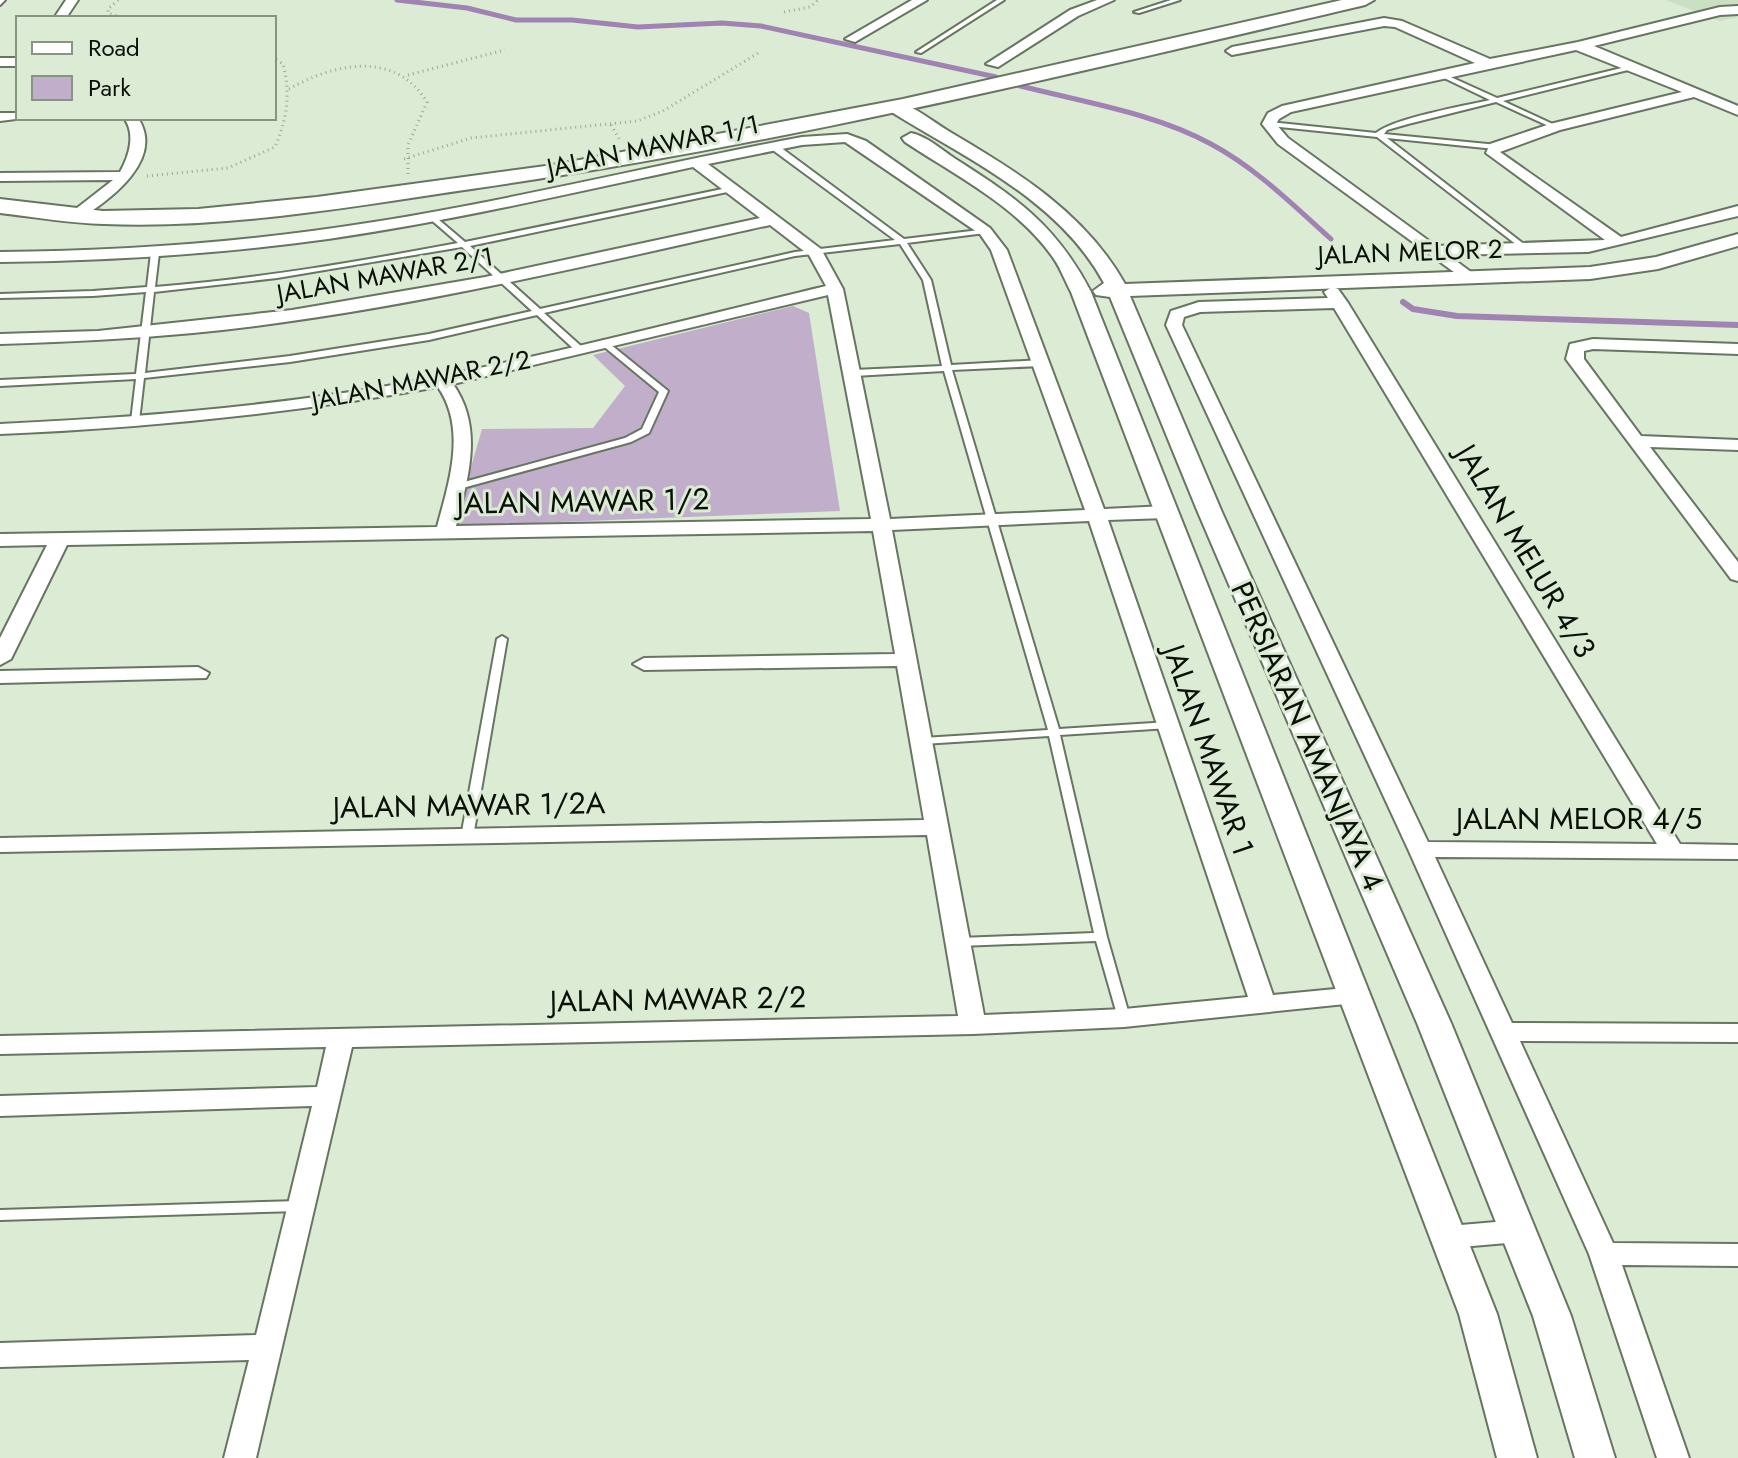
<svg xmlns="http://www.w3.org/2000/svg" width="1738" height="1458" font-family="Jost,sans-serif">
	<rect width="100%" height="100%" fill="#dbebd4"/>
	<path fill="#cbe0c3" d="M1666,0H1738V17L1720,21Z"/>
	<path fill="#c0aecb" d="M793,306L809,313L840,511L454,526L482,429L593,428L625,386L593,355Z"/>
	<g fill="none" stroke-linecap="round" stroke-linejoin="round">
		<path stroke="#a083b2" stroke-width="5" d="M397,0L467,8L516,20H572L638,27L722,23L761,26L996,77
			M1017,85C1081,102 1152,112 1211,144C1256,168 1293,205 1331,239"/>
		<path stroke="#a083b2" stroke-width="6" d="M1403,302L1413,309L1457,316L1738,325"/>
		<defs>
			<path id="service" d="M0,0H5L0,5Z
				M997,0H1004L921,53L916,52Z
				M1171,0H1180L1139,13L1134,12Z
				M1634,65L1636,66V68L1503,101L1557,126V128H1553L1496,102L1408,124L1387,130L1384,134L1498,145V149H1495L1387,138L1529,248V252H1526L1377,137L1269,126L1266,124L1269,122L1376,133C1394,118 1464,106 1490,100L1440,76V74H1444L1497,98Z
				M770,144H776L904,239L988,229L989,231L985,233L907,243L931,280L951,365L1041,360L1045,363L1041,366L952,370L1059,729L1169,722L1174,725L1169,728L1060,735L1107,937L1130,1018L1129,1021H1119L1118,1018L1096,941L959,946L955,945L953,942L955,939L959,938L1094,933L1049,736L923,744L917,741L923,738L1048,730L944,371L854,376L850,373L854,370L942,366L923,280L900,244L795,256L544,313L582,347L583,349L579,352L576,351L537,315L429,340L290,362L144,378L139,421L135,424L131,421L136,379L0,386V380L136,374L146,292L93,296L0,298V294L93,291L147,287L151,253L155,251L159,253L155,287C257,279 357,262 458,243L429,218V214H432L465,242L732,187L736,189L732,191L470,246L540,309L795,252L895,240L770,148ZM462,247L532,311L429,334L290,356L145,373L154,292L277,278Z
				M605,340L668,391L649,433L631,442L459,489H453V485L625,438L642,429L659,392L602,345V341Z
				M502,636L507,639L473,837L467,841L461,837L497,639Z
				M299,1201L304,1202L306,1206L304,1210L299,1211L0,1220V1210Z"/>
			<path id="minor" d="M66,0H78L66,18H54Z
				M912,0H927L855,42L845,39Z
				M1097,0H1114L1078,16L998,67L986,64L1070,10Z
				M1738,6V14L1720,15L1594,46L1738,106V115L1694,97L1560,130L1500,152L1621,237L1738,206V216L1588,252L1448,255L1475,275V281L1469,283L1278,144L1262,124L1268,113L1282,106L1475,63L1395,27L1384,26L1232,55L1226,51L1232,47L1384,18L1402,21L1490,59L1578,42L1720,7ZM1576,50L1682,92L1550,124L1490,144L1486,153L1605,240L1436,246L1288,138L1276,124L1279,119L1291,112Z
				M0,58H18V66H0Z
				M0,113H18V118H24L0,121Z
				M124,118H138C165,159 111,199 81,218L76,220L68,215L113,180L0,181V173L120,172C129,156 136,134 124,118Z
				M847,134L866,141L990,228L1007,250L1104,509L1166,506L1176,512L1166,518L1108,520L1273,995L1356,987L1365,990L1369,996L1365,1002L1124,1027L973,1034L352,1047L256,1458H224L249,1360L0,1367V1343L256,1335L312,1106L0,1116V1096L317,1087L326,1047L0,1054V1036L958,1016L927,835L0,852V838L924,820L897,666L644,670L633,664L644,658L895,654L873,531L67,545L11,659L0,665V638L47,545L0,546V534L437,527C449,482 467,429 438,387C293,413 147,428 0,434V424C129,418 259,408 387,386C534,360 680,321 826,286L809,255L770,225C579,267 388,314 193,333C129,339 65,342 0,344V334L98,331L292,310L485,277L760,218L693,167C572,193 451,221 328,239C219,254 110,261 0,262V252C125,251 250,242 374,222C518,199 659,164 802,137ZM845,142L980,234L991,250L1085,510L890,519L843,289L821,249L708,164L802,145ZM828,295L871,519L456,526C468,478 484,428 453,384ZM1089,521L1248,997L1124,1009L984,1015L892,530Z
				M1332,287L1338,289L1348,303L1680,844L1738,845V859L1435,857L1512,1023L1738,1024V1042L1520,1041L1613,1243L1738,1244V1266L1622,1265L1689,1458H1657L1589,1254L1408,849L1166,325L1171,311L1199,302L1328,298L1324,292ZM1334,308L1657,844L1428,842L1182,325L1184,317L1200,312Z
				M1593,339L1738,344V354L1593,349L1584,351V359L1641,436L1738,440V450L1650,447L1738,562V581L1731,579L1566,359L1570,344Z
				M198,667L209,673L206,678L0,683V671Z
				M1519,1220L1529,1223L1533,1231L1529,1239L1519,1242L1449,1248L1439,1245L1435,1237L1439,1229L1449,1226Z"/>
			<path id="tertiary" d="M896,102C915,106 933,122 950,132C1018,172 1085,213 1125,284L1590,267L1656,257L1738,234V246L1658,269L1590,279L1130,296L1221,510L1451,1023L1571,1316L1615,1458H1575L1533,1316L1417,1023L1197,510L1110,297L1096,295L1093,291L1104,283C1059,200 967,159 890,111L887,107L890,103Z
				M911,133C926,136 941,149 954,158C1017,198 1056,225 1091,292L1497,1314L1537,1458H1497L1459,1314L1071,292C1065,281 1061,269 1054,259C1019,207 956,176 905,142L902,138Z"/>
			<path id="secondary" d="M1342,0H1374L1365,5C1071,74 777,145 478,188C355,206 229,229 104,224C69,223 34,217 0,213V199L103,211L198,209L317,197L553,165L903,99Z"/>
		</defs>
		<use href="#service" stroke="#677561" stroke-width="4"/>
		<use href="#minor" stroke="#677561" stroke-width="4"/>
		<use href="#tertiary" stroke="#677561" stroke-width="4"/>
		<use href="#secondary" stroke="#677561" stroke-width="4"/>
		<path stroke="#9ca896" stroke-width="3" stroke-dasharray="1 4" stroke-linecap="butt" d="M118,0L108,9V13L123,18
			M784,12L810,7L818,0
			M408,75L505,50
			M289,89C335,63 395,50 427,102L408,145V174
			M611,125L621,142
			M404,159L471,138L637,121L663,111L760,52
			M147,176L228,168L275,147C287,119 291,94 283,64L274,58"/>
		<use href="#service" fill="#fff" fill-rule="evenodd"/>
		<use href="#minor" fill="#fff" fill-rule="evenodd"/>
		<use href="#tertiary" fill="#fff" fill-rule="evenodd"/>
		<use href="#secondary" fill="#fff" fill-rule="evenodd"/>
	</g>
	<g text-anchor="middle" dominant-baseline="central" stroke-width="6" stroke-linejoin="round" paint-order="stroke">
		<g font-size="26" fill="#0b1109" stroke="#dbebd4">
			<text transform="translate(653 146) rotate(-12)">JALAN MAWAR 1/1</text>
			<text transform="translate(1410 252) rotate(-2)">JALAN MELOR 2</text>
			<text transform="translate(385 275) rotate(-10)">JALAN MAWAR 2/1</text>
			<text transform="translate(421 380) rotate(-11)">JALAN MAWAR 2/2</text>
		</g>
		<g font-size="30" fill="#0b1109" stroke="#dbebd4">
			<text transform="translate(583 501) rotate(-1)">JALAN MAWAR 1/2</text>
			<text transform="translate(1526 551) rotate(59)">JALAN MELUR 4/3</text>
			<text transform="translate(1308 736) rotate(66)">PERSIARAN AMANJAYA 4</text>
			<text transform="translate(1209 750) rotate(71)">JALAN MAWAR 1</text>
			<text transform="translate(469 805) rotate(-1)">JALAN MAWAR 1/2A</text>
			<text x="1579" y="818">JALAN MELOR 4/5</text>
			<text transform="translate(678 999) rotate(-1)">JALAN MAWAR 2/2</text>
		</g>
	</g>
	<rect x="16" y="16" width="260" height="104" fill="#dbebd4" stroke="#889483" stroke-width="2"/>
	<rect x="32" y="42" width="40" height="12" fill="#ffffff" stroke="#889483" stroke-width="2"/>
	<text x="88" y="56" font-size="24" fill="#0b1109">Road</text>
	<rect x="32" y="76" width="40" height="24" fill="#c0aecb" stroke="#889483" stroke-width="2"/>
	<text x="88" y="96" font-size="24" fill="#0b1109">Park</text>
</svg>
